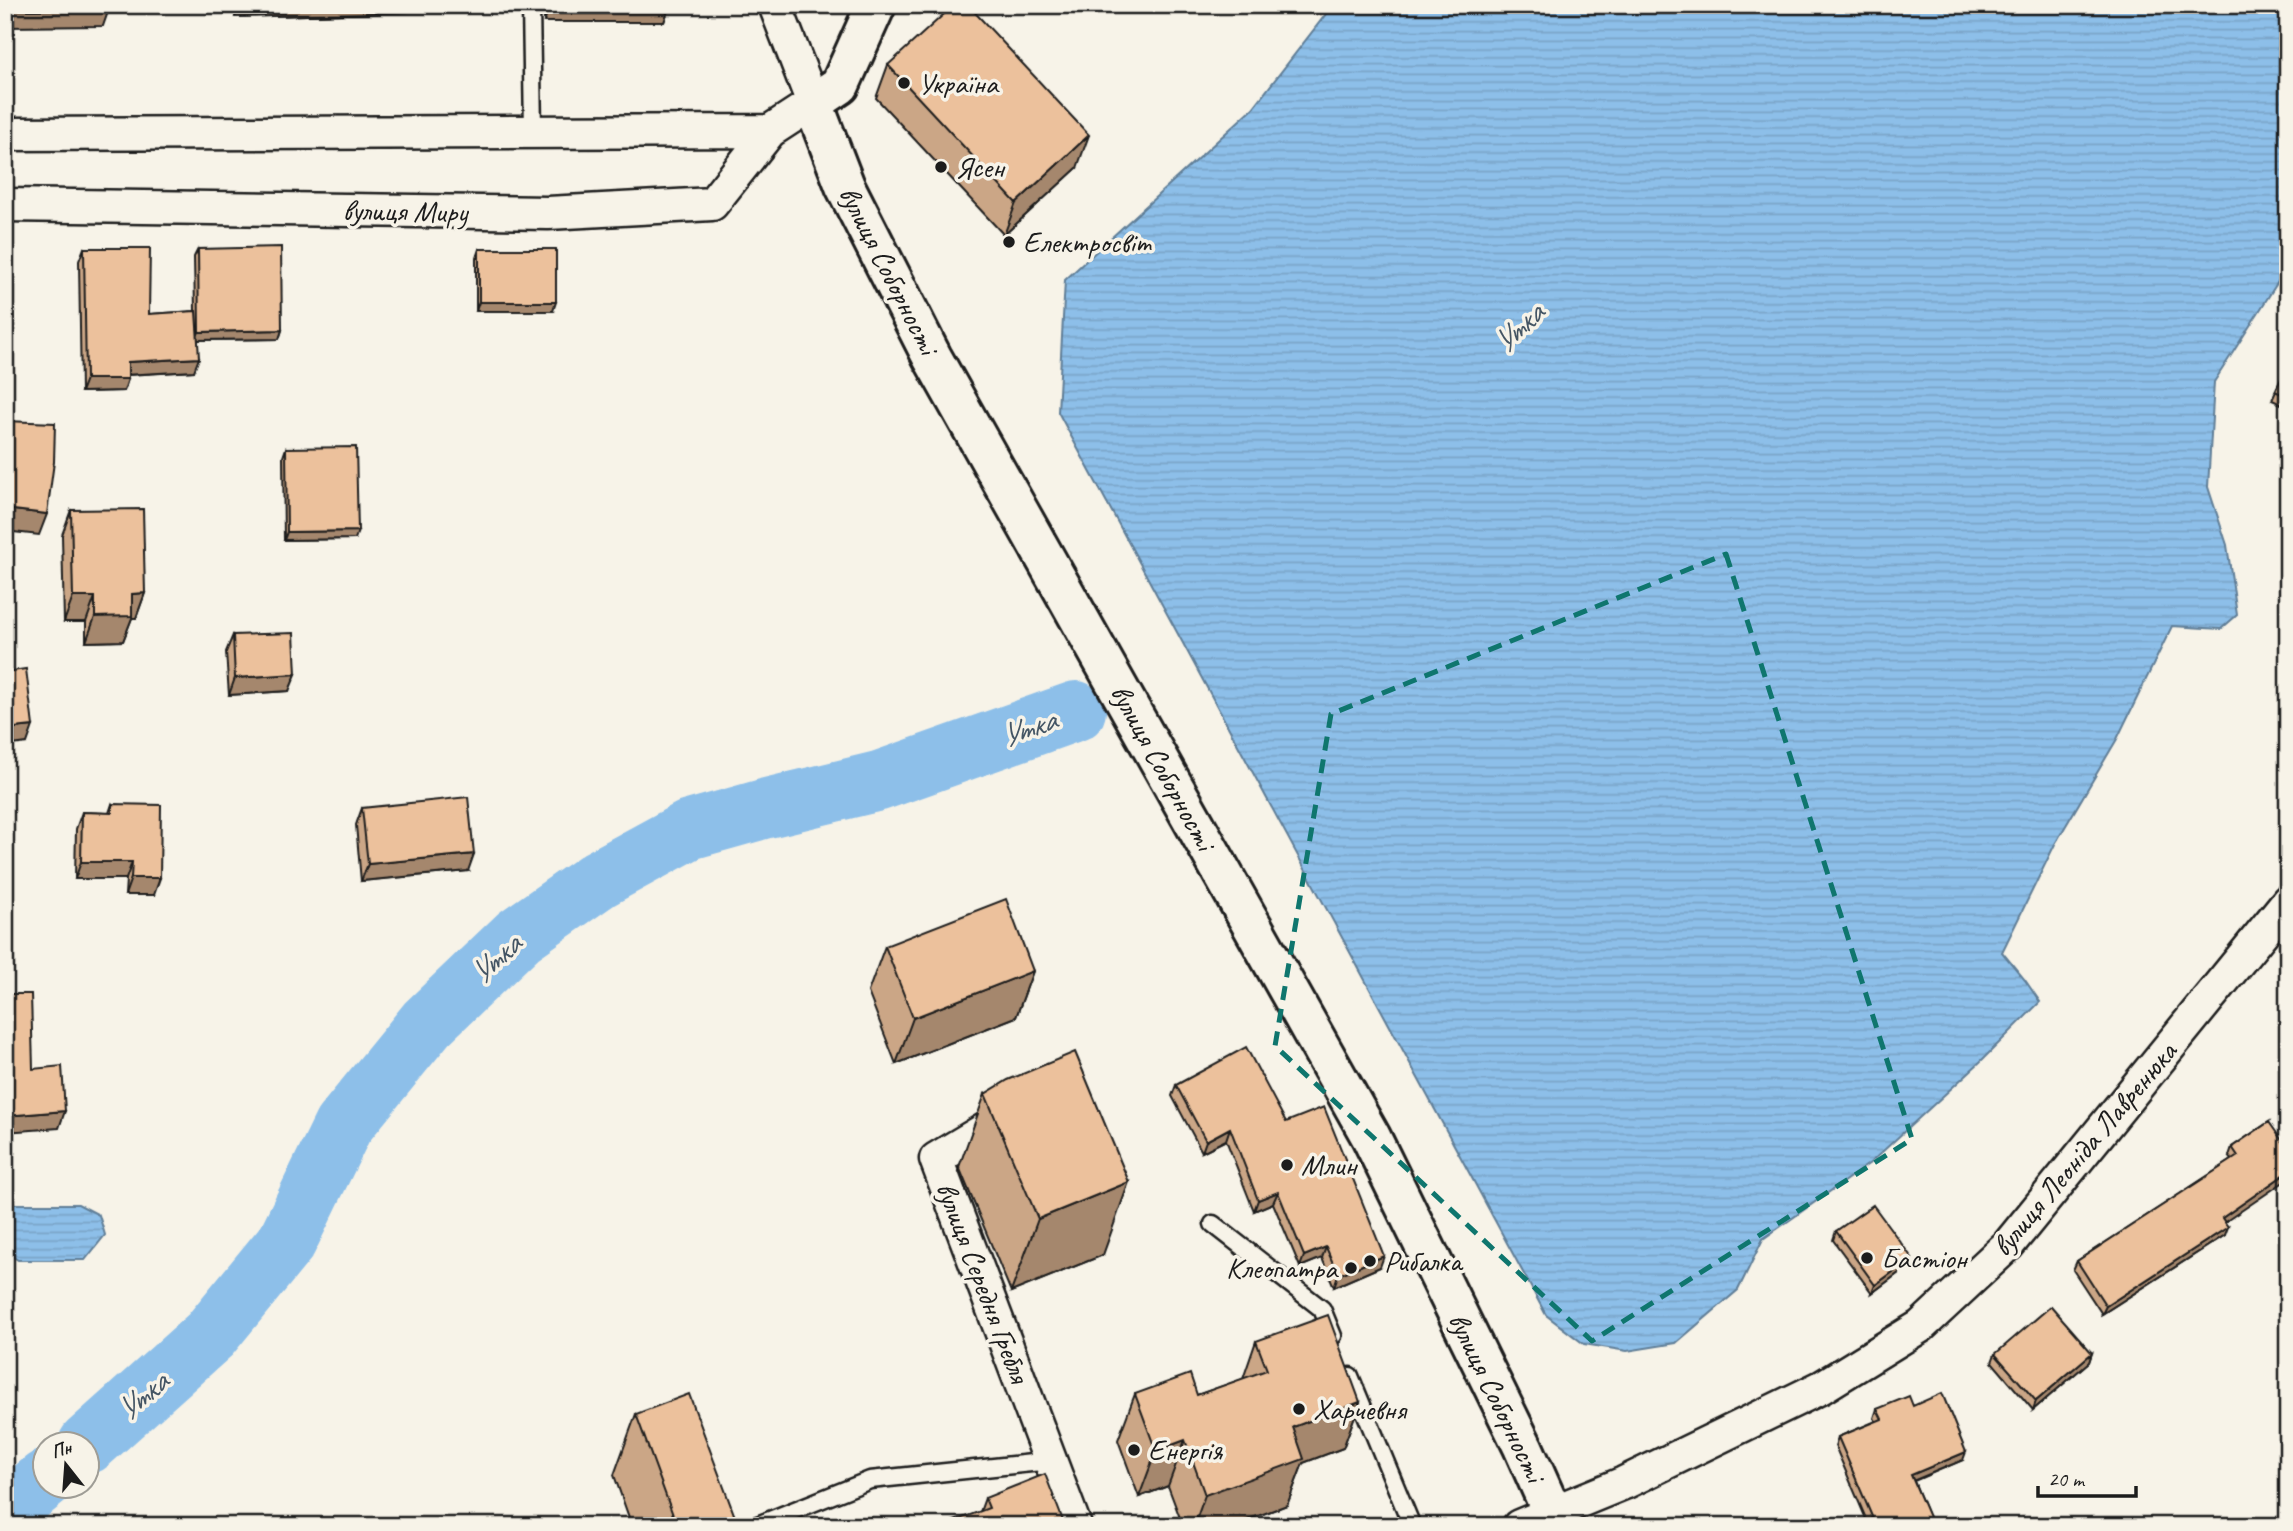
<svg xmlns="http://www.w3.org/2000/svg" width="2293" height="1531" font-family="Caveat,sans-serif">
	<defs>
		<pattern id="water-rules" width="6" height="5" patternUnits="userSpaceOnUse" patternTransform="scale(1.75)"><rect width="6" height="5" fill="#8dbfe9"/><path d="M0 2.5h6" fill="none" stroke="#79a4c7"/></pattern>
	</defs>
	<rect width="100%" height="100%" fill="#f7f3e8"/>
	<filter id="ink" filterUnits="userSpaceOnUse"><feTurbulence type="fractalNoise" baseFrequency=".0143" numOctaves="2"/><feDisplacementMap in="SourceGraphic" scale="14" xChannelSelector="R" yChannelSelector="G"/><feConvolveMatrix kernelMatrix="1 2 1 2 8 2 1 2 1" color-interpolation-filters="sRGB"/></filter>
	<g filter="url(#ink)">
		<path fill="url(#water-rules)" stroke="#607e97" stroke-width="2" d="M1333,5H2288V266L2214,382L2208,487L2227,545L2237,615L2221,629L2172,626L2117,739L2055,844L2002,952L2025,980L2040,1002L1980,1062L1870,1163L1763,1239L1738,1290L1676,1343L1627,1351L1584,1344L1546,1315L1058,412L1065,280L1253,108Z
			M8,1204H78L99,1215L105,1235L85,1260H18L5,1252V1207Z"/>
		<g fill="none" stroke-linecap="round" stroke-linejoin="round">
			<path stroke="#8dbfe9" stroke-width="60" d="M88,1444L210,1335L287,1241L343,1126L427,1023L519,935L599,879L689,830L767,808L879,781L1076,711
				M5,1512L46,1479"/>
			<defs>
				<path id="lane" d="M531,5L533,132
					M1213,1224L1322,1309L1333,1336
					M1350,1376L1412,1526
					M755,1526L870,1480L1051,1461"/>
				<path id="street" d="M5,134L770,131
					M5,205L548,213L712,204L770,131L813,103L775,5
					M1006,1117L936,1159L1075,1526
					M1519,1526L1624,1483L1822,1387L1921,1326L2008,1245L2288,901"/>
				<path id="secondary" d="M876,5L840,85L813,103L845,186L932,357L1371,1137L1523,1447L1558,1526"/>
			</defs>
			<use href="#lane" stroke="#1c1c1c" stroke-width="21"/>
			<use href="#street" stroke="#1c1c1c" stroke-width="37"/>
			<use href="#secondary" stroke="#1c1c1c" stroke-width="44"/>
			<use href="#lane" stroke="#f7f3e8" stroke-width="16"/>
			<use href="#street" stroke="#f7f3e8" stroke-width="32"/>
			<use href="#secondary" stroke="#f7f3e8" stroke-width="38"/>
		</g>
		<path fill="#cba686" stroke="#1c1c1c" stroke-width="2" d="M235,5H446L444,11L235,17Z
			M544,5H670L664,22H544Z
			M888,65L1077,168L1004,235L876,98Z
			M84,248L149,314L195,311L194,257L198,249L282,330L279,339L198,340L194,371L128,375V379L124,391L81,392L79,261Z
			M479,249L553,311H476V258Z
			M2288,365V407L2272,400Z
			M286,448L355,539L284,540L283,457Z
			M71,510L145,593L136,618H132L123,641L86,642V622H64L62,535Z
			M233,635L289,691L229,695L226,652Z
			M112,804L154,895H125L126,879H75L76,829L82,812L109,813Z
			M362,808L468,871L361,881L356,825Z
			M885,946L1033,971L1016,1017L896,1064L868,992Z
			M1176,1085L1286,1122L1380,1267L1334,1287L1322,1258L1300,1267L1273,1203L1254,1211L1226,1140L1202,1152L1172,1096Z
			M985,1094L1103,1255L1011,1292L959,1167Z
			M2269,1122L2225,1222V1235L2102,1314L2073,1270L2077,1261L2232,1160L2229,1156L2232,1147Z
			M1836,1231L1912,1258L1908,1266L1872,1293L1833,1240Z
			M1256,1341L1360,1402L1343,1448L1303,1463L1287,1505L1231,1526H1183L1168,1486L1139,1497L1118,1440L1135,1394L1197,1395L1243,1379Z
			M2092,1353L2089,1362L2033,1410L1992,1362L1995,1354Z
			M1913,1406L1963,1460L1914,1481L1932,1526H1869L1835,1446L1838,1437L1876,1421L1874,1418L1877,1409Z
			M636,1414L732,1526H632L614,1475Z
			M985,1498L1065,1526L980,1512Z"/>
		<path fill="#a5876d" stroke="#1c1c1c" stroke-width="2" d="M239,5H446L444,11L235,17Z
			M550,5H670L664,22H544Z
			M109,9L103,26L5,27V10Z
			M1089,135L1077,168L1004,235L1016,203Z
			M479,302H556L553,311H476Z
			M282,330L279,339L195,340L199,332Z
			M199,358L194,371L123,375L128,362Z
			M86,379H128L124,391L81,392Z
			M5,509L47,514L39,535L5,531Z
			M358,531L355,539L284,540L287,532Z
			M145,593L136,618H132L123,641L86,642L95,617L132,594Z
			M73,597H95L86,622H64Z
			M296,674L289,691L229,695L235,678Z
			M33,726L27,743L5,746V729Z
			M474,854L468,871L361,881L368,864Z
			M81,862H132L126,879H75Z
			M131,878H160L154,895H125Z
			M1033,971L1016,1017L896,1064L913,1018Z
			M65,1111L59,1128L5,1132V1116Z
			M1230,1128L1226,1140L1202,1152L1206,1141Z
			M2288,1172V1179L2219,1226L2222,1218Z
			M1129,1182L1103,1255L1011,1292L1038,1219Z
			M1278,1192L1273,1203L1254,1211L1258,1200Z
			M2228,1227L2225,1235L2102,1314L2106,1306Z
			M1326,1247L1322,1258L1300,1267L1304,1256Z
			M1384,1256L1380,1267L1334,1287L1338,1275Z
			M1912,1258L1908,1266L1872,1293L1875,1285Z
			M2092,1353L2089,1362L2033,1410L2036,1401Z
			M1360,1402L1343,1448L1303,1463L1287,1505L1231,1526H1194L1205,1495L1293,1427Z
			M1185,1440L1168,1486L1139,1497L1156,1451Z
			M1966,1452L1963,1460L1908,1483L1911,1475Z
			M735,1517L732,1526H711Z"/>
		<path fill="#ecc19c" stroke="#1c1c1c" stroke-width="2" d="M5,5H109V9L5,10Z
			M954,5H968L1089,135L1016,203L888,65Z
			M281,247L282,330L199,332L198,249Z
			M84,248H150L149,314L196,311L199,358L128,362V379H86Z
			M479,249H556V302H479Z
			M2288,365V397L2275,391Z
			M5,421L55,423L54,462L47,514L5,509Z
			M356,447L358,531L287,532L286,448Z
			M143,509L145,593L132,594V616L95,617V597H73L71,510Z
			M294,633L296,674L235,678L233,635Z
			M26,669L33,726L5,729V672Z
			M468,797L474,854L368,864L362,808Z
			M112,804L161,805L160,878H131L132,862H81L82,812L112,813Z
			M1006,899L1033,971L913,1018L885,946Z
			M5,994H31L33,1069L62,1066L65,1111L5,1116Z
			M1246,1047L1286,1122L1324,1107L1384,1256L1338,1275L1326,1247L1304,1256L1278,1192L1258,1200L1230,1128L1206,1141L1176,1085Z
			M1075,1052L1129,1182L1038,1219L985,1094L1008,1080Z
			M2269,1122L2288,1149V1172L2222,1218L2228,1227L2106,1306L2077,1261L2238,1156L2232,1147Z
			M1873,1205L1912,1258L1875,1285L1836,1231Z
			M2051,1306L2092,1353L2036,1401L1995,1354Z
			M1328,1315L1360,1402L1293,1427L1304,1459L1205,1495L1185,1440L1156,1451L1135,1394L1190,1374L1197,1395L1267,1370L1256,1341Z
			M1942,1393L1966,1452L1911,1475L1932,1524L1928,1526H1876L1838,1437L1882,1419L1877,1409L1909,1396L1913,1406Z
			M689,1394L735,1517L711,1526H677L636,1414Z
			M1045,1474L1065,1526H941L989,1508L985,1498Z"/>
	</g>
	<path fill="none" stroke="#0f766e" stroke-width="5" stroke-dasharray="14 9" stroke-linejoin="round" d="M1726,554L1912,1139L1592,1341L1275,1046L1331,714Z"/>
	<g fill="#1c1c1c" stroke="#f7f3e8" stroke-width="2.5">
		<circle cx="904" cy="83" r="7"/>
		<circle cx="941" cy="167" r="7"/>
		<circle cx="1009" cy="242" r="7"/>
		<circle cx="1287" cy="1165" r="7"/>
		<circle cx="1867" cy="1258" r="7"/>
		<circle cx="1370" cy="1261" r="7"/>
		<circle cx="1351" cy="1268" r="7"/>
		<circle cx="1299" cy="1409" r="7"/>
		<circle cx="1134" cy="1450" r="7"/>
	</g>
	<g text-anchor="middle" dominant-baseline="central" stroke-width="7" stroke-linejoin="round" paint-order="stroke">
		<g font-size="30" fill="#1c1c1c" stroke="#f7f3e8" text-anchor="start">
			<text x="918" y="83">Україна</text>
			<text x="955" y="167">Ясен</text>
			<text x="1023" y="242">Електросвіт</text>
			<text x="1301" y="1165">Млин</text>
			<text x="1881" y="1258">Бастіон</text>
			<text x="1384" y="1261">Рибалка</text>
			<text x="1337" y="1268" text-anchor="end">Клеопатра</text>
			<text x="1313" y="1409">Харчевня</text>
			<text x="1148" y="1450">Енергія</text>
		</g>
		<g font-size="30" fill="#1c1c1c" stroke="#f7f3e8">
			<text transform="translate(405 211) rotate(1)">вулиця Миру</text>
			<text transform="translate(889 270) rotate(63)">вулиця Соборності</text>
			<text transform="translate(1163 767) rotate(61)">вулиця Соборності</text>
			<text transform="translate(2084 1149) rotate(-50)">вулиця Леоніда Лавренюка</text>
			<text transform="translate(983 1282) rotate(69)">вулиця Середня Гребля</text>
			<text transform="translate(1497 1397) rotate(64)">вулиця Соборності</text>
		</g>
		<g font-size="32" font-style="italic" fill="#445564" stroke="#f7f3e8">
			<text transform="translate(1518 328) rotate(-44)">Утка</text>
			<text transform="translate(1028 728) rotate(-20)">Утка</text>
			<text transform="translate(495 959) rotate(-43)">Утка</text>
			<text transform="translate(142 1396) rotate(-41)">Утка</text>
		</g>
	</g>
	<rect width="2293" height="1531" fill="none" stroke="#f7f3e8" stroke-width="28"/>
	<rect x="14" y="14" width="2265" height="1503" fill="none" stroke="#1c1c1c" stroke-width="2.5" filter="url(#ink)"/>
	<g transform="translate(66 1465) rotate(343)"><circle r="33" fill="#f7f3e8" stroke="#9f9d96" stroke-width="2"/>
	<path d="M0-5L12 26L0 18L-12 26Z" fill="#1c1c1c"/>
	<text y="-10" font-size="19" font-weight="bold" text-anchor="middle" fill="#1c1c1c">Пн</text>
	</g>
	<path d="M2038 1486v10h98v-10" fill="none" stroke="#1c1c1c" stroke-width="3.5"/>
	<text x="2048" y="1486" font-size="21" fill="#1c1c1c" stroke="#f7f3e8" stroke-width="5" paint-order="stroke">20 m</text>
</svg>
